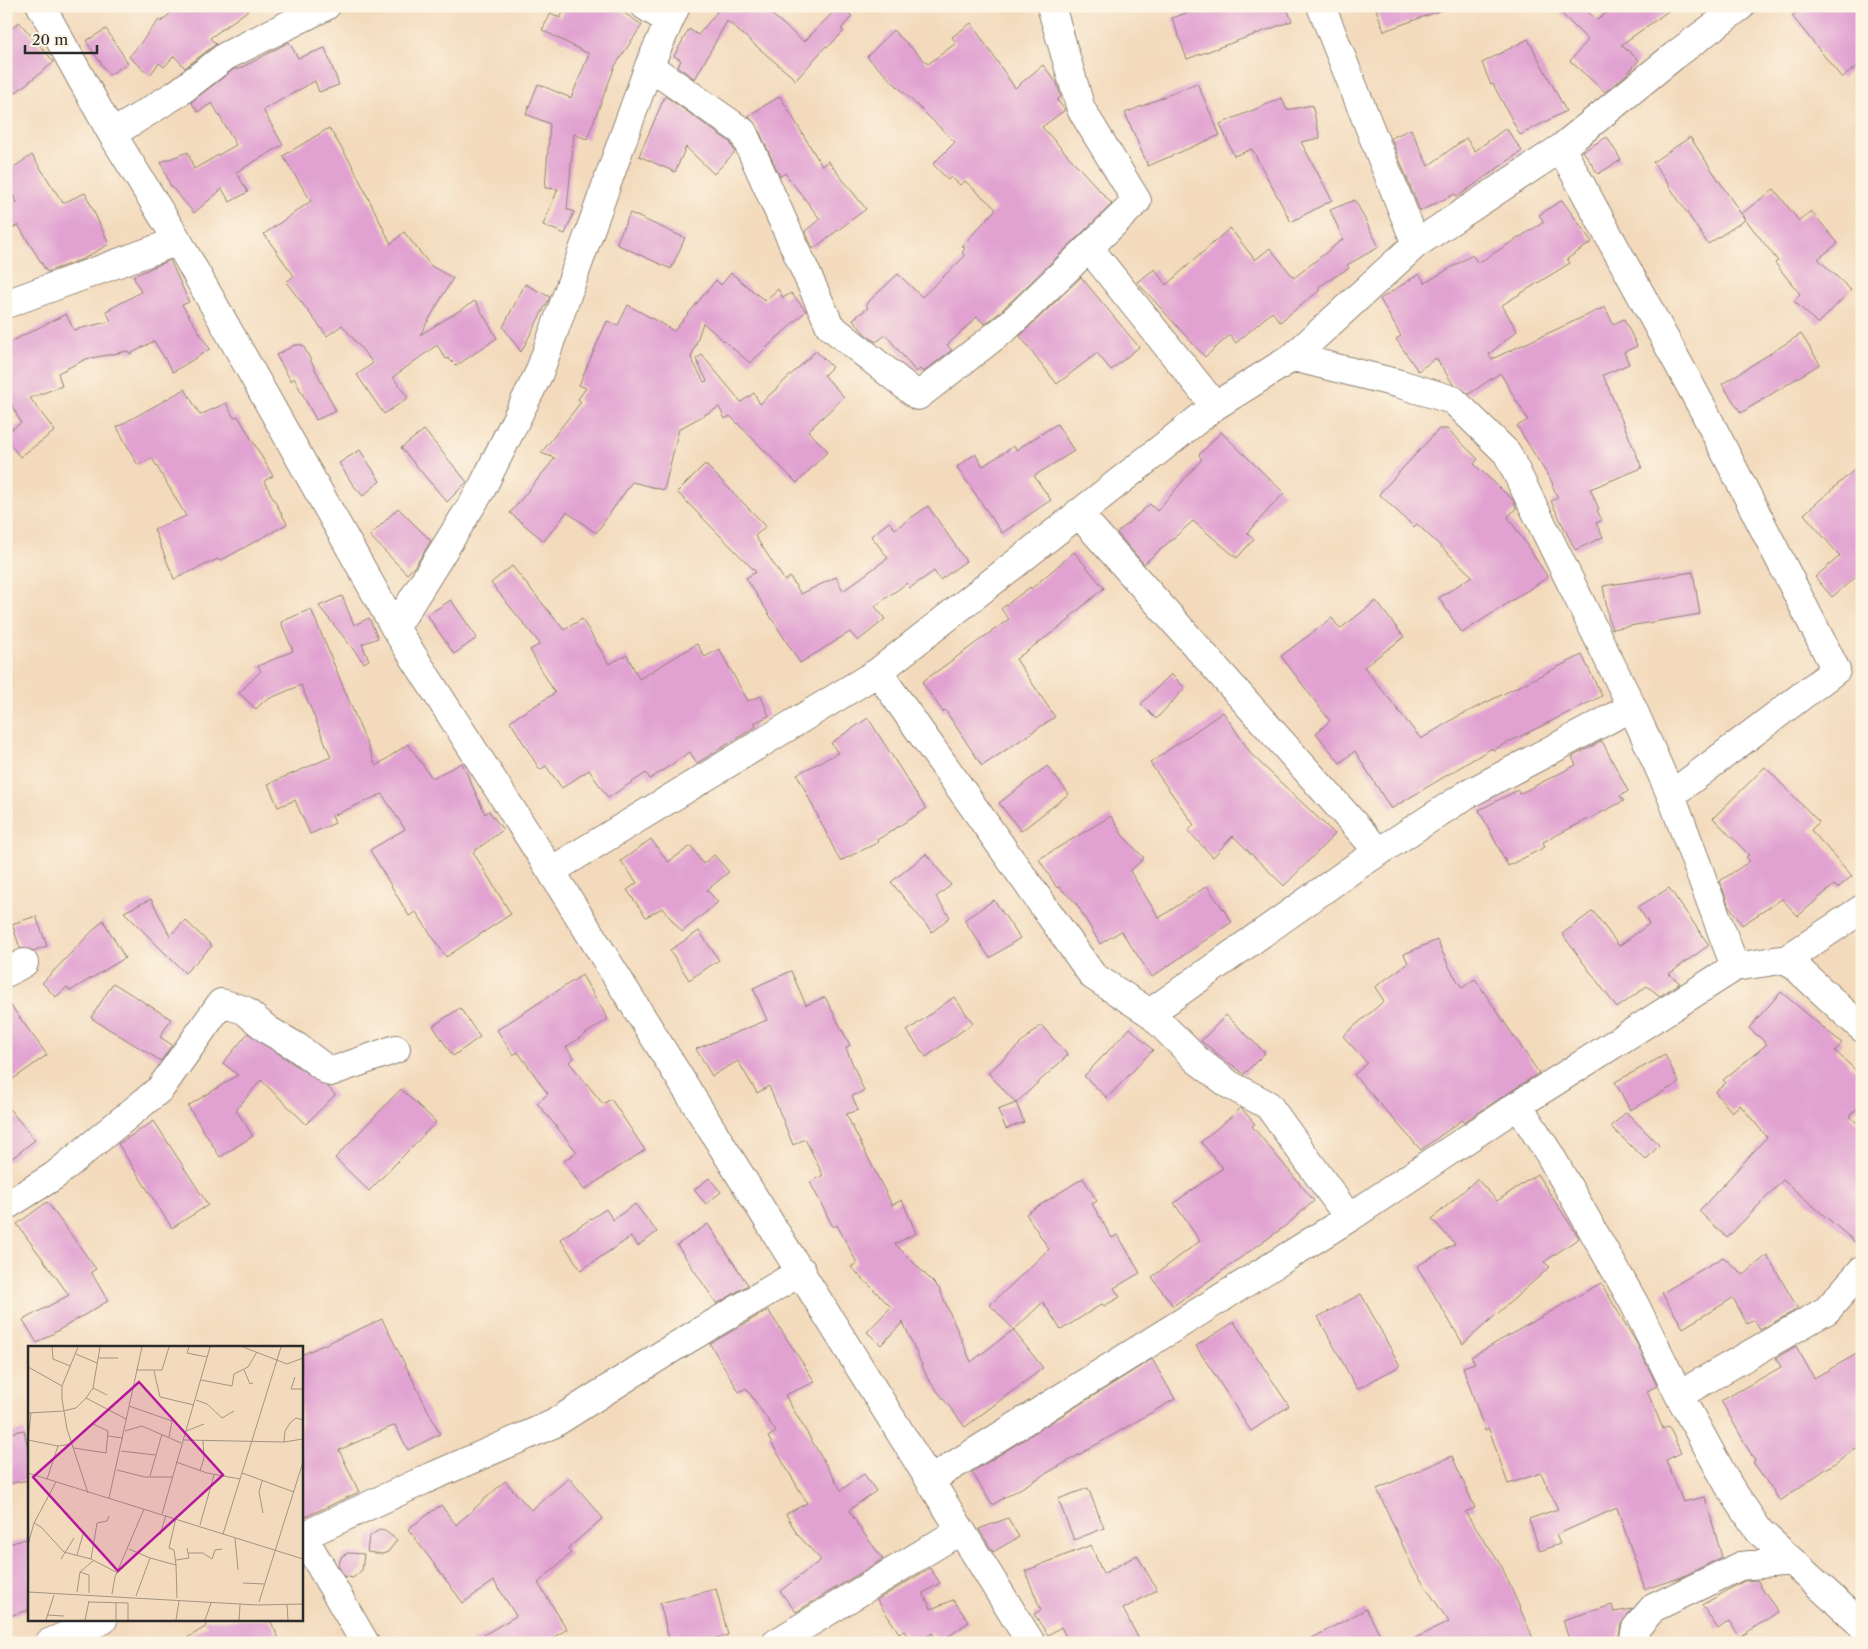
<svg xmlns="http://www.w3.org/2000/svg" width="1868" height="1649" font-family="'Libre Caslon Text',serif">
	<rect width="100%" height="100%" fill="#fcf5e5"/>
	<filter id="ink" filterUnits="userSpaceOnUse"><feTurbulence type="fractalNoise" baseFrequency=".02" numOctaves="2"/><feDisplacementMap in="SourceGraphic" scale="10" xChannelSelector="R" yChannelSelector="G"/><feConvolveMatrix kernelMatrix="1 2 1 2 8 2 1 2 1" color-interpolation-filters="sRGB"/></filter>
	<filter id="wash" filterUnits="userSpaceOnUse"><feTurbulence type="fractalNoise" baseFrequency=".0096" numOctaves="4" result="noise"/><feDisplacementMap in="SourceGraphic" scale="20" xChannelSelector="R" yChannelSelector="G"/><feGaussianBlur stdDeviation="1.12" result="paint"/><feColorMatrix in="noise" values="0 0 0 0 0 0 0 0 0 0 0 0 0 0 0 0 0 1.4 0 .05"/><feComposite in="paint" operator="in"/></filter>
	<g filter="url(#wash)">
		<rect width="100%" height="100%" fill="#f3dabc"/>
		<g id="blocks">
			<path fill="#e1a2d1" d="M178,6H254L210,38L216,44L185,68L174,56L164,67L159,63L150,75L129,57L159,20L161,22Z
				M566,6H614L642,25L615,66L587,139L574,134L567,209L574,212L565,234L543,225L558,189L545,188L550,124L526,114L538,84L571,98L589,54L542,30L551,13L560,18Z
				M711,6H762L804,42L839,6L852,16L841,29L844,31L828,47L826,46L796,80L727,21L695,79L678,67L681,60L674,56L689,29L698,35L717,12Z
				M1206,6H1286L1292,21L1187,59L1172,18Z
				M1375,6H1444L1445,9L1384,31Z
				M1554,6H1582L1597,20L1616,6H1675L1621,45L1639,60L1627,74L1605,92L1570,61L1588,40Z
				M1804,6H1862V62L1842,78L1792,16Z
				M19,22L54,62L6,100V34Z
				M971,23L1015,88L1043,65L1057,83L1061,97L1057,100L1065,110L1042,127L1112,204L998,314L985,324L977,317L947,345L952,350L923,372L920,369L916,372L886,335L876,342L864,333L853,319L868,308L866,304L898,274L922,297L965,256L962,253L965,248L962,246L996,209L965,181L960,185L951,177L948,180L933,164L955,142L867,57L893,30L928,64L956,43L952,37Z
				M106,29L128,63L109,75L86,41Z
				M1528,39L1566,111L1520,135L1493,84L1491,85L1482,63Z
				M289,42L298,58L325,48L339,85L319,92L315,81L263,110L283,145L236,172L248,192L230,202L222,189L194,213L170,185L161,162L188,152L194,169L236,145L212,103L198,112L191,102L234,69H239Z
				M1197,83L1220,135L1148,166L1125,113Z
				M665,96L730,142L735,152L714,174L686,147L675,172L639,156Z
				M780,96L822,166L828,161L866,209L813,249L805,231L820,219L785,173L780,177L757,126L748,116Z
				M1282,98L1287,110L1312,105L1320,138L1301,142L1332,200L1291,222L1252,149L1234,156L1220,124Z
				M329,128L351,163L391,244L404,232L431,266L453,278L420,335L475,301L497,338L456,366L448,358L446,359L437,345L393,377L408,398L384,414L357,375L373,363L342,325L327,336L286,282L294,276L264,234L311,201L283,156Z
				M1506,128L1522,151L1457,197L1455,194L1420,211L1391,138L1411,129L1428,166L1466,138L1475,151Z
				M1607,137L1621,160L1598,174L1583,151Z
				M1690,137L1741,214L1774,189L1799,221L1811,211L1838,243L1818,259L1851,290L1818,324L1794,301L1800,294L1775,263L1778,261L1742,215L1745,220L1708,244L1653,162Z
				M32,155L63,203L85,193L109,244L83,259L47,272L18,225L6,232V209L17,202L6,185V172Z
				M1355,200L1379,247L1347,265L1349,268L1318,287L1320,290L1280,322L1272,312L1236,343L1230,335L1205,357L1137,282L1155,269L1166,285L1230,228L1255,260L1270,248L1294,278L1343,239L1330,210Z
				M1562,200L1592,242L1567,259L1570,263L1502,305L1517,331L1489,354L1492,359L1605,307L1613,324L1624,319L1637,346L1624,352L1629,364L1603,375L1642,468L1590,489L1599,509L1597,510L1602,520L1596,523L1603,537L1575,550L1551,501L1558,498L1552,485L1553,484L1517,426L1528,420L1500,373L1469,394L1453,384L1436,358L1418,371L1396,339L1401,336L1380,299L1419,274L1425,283L1472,255L1478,263L1544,222L1539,215Z
				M630,213L685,238L671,269L616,244Z
				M170,260L189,302L182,305L210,349L173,372L154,341L130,354L128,351L86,359L58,373L62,386L30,398L55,431L20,457L6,439V433L21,423L6,394V344L66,314L74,330L111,321L106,311L141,292L133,276Z
				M731,273L765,301L778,289L783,298L791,293L806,311L750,363L703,323L691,358L704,382L707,381L696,359L702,355L741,402L754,393L760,404L816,351L832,367L824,375L844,397L808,431L828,451L797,483L730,416L725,419L719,407L679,429L664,490L632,482L596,533L567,512L544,541L510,513L555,458L541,453L581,402L578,399L586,388L579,385L607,321L618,325L628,305L674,331L716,280L721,285Z
				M1081,277L1139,347L1111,370L1097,353L1057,384L1020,336Z
				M525,284L550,297L521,352L503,327Z
				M1801,334L1820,364L1741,413L1722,384Z
				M295,345H303L336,411L316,420L294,378L291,381L276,355Z
				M185,389L200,415L226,403L234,418L238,416L273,476L264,481L287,524L220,561L218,559L174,579L154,529L186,516L152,458L138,465L117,427Z
				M1057,424L1074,451L1034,476L1051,500L1002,533L957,467L975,454L983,466L1014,446L1016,450Z
				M1439,429H1447L1478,459L1474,464L1513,500L1516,508L1508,517L1548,577L1462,633L1439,598L1472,576L1417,524L1414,527L1379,494Z
				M424,430L467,482L447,502L401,448Z
				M1221,432L1284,493L1247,533L1254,539L1237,558L1193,521L1144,564L1117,533L1150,504L1157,511L1202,459L1199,455Z
				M360,450L380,481L363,496L353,485L339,463Z
				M1862,463V581L1857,576L1832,597L1815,577L1840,556L1804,514Z
				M705,464L766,526L755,536L785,581L790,577L801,594L836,577L843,591L888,558L871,536L889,522L895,529L928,506L966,561L940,580L934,571L910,588L907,583L875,606L885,619L858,641L850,632L800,663L746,578L756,572L677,492Z
				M398,508L431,541L415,566L407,574L370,536Z
				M1074,552L1104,588L1070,617L1071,619L1016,659L1055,717L982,766L945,710L943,712L922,682L1009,619L1001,609L1030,587L1031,589Z
				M512,566L564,630L582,619L609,664L627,655L639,679L697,644L705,657L719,649L748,701L761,696L769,716L754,723L756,727L697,763L690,752L650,779L646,773L608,798L589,770L562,788L546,766L540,770L510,721L555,693L530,650L540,644L491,583Z
				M1693,572L1700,614L1612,629L1609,621L1603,586Z
				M342,596L354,625L369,618L378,638L362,644L369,660L364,663L319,606Z
				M451,600L477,638L454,654L427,615Z
				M1376,601L1404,637L1364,667L1421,739L1455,718L1582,655L1602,696L1493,750L1492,748L1391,809L1355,751L1340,763L1316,733L1330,721L1281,656L1332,618L1340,629Z
				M311,609L376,766L408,744L432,778L462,763L485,814L489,811L503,830L473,852L511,914L446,957L416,912L409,916L370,850L405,829L382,794L332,816L335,823L310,834L295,800L278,807L268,784L331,757L301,685L264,701L256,709L239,693L261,671L258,666L293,651L281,622Z
				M1171,674L1185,688L1156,719L1141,704Z
				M1223,712L1252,755L1335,834L1284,886L1233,836L1213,857L1188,831L1194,825L1150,763Z
				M868,718L926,809L877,840L879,842L840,861L797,774L838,753L831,743Z
				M1602,741L1628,791L1620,796L1624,801L1543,842L1545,847L1508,866L1479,810L1518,790L1519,794L1576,765L1572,757Z
				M1047,766L1069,794L1021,831L999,803Z
				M1765,767L1819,822L1811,830L1852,876L1838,888L1834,885L1798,916L1782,899L1742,925L1728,904L1720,881L1750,861L1746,857L1749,855L1713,818Z
				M1111,816L1123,836L1144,858L1130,871L1159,918L1207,886L1232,922L1152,977L1121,931L1100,944L1076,903L1059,887L1057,888L1039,859Z
				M651,839L668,862L691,846L703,864L714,855L729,872L707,890L718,902L682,932L662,908L646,917L627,890L637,883L621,861Z
				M926,854L951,885L936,897L950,917L932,932L891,882Z
				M1669,888L1709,945L1669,974L1680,983L1660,996L1647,986L1617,1008L1562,934L1593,911L1619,946L1649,924L1638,907Z
				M151,899L170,936L185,920L212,946L185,973L124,912Z
				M994,900L1020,938L990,958L964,920Z
				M36,916L47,946L33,951L20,948L12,924Z
				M103,920L125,958L70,991L67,987L56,997L42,983Z
				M699,931L719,960L689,980L670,950Z
				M1437,940L1449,967L1462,988L1475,979L1539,1073L1464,1122L1462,1120L1421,1150L1354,1075L1367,1063L1343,1036L1384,1001L1375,987L1408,963L1404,954Z
				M791,971L806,1005L825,997L850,1045L846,1048L864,1091L852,1096L858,1110L846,1114L892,1205L902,1200L916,1233L895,1244L939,1288L971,1362L1013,1330L1043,1368L965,1427L928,1379L903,1322L881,1345L867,1332L891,1307L851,1267L857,1263L837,1225L833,1227L810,1182L823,1175L805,1139L793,1145L769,1086L757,1093L738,1061L712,1076L696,1049L767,1020L753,988Z
				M582,975L608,1019L566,1047L574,1058L569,1062L603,1104L611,1099L645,1150L584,1190L564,1161L577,1152L537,1103L548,1094L518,1052L513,1055L497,1030Z
				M113,983L171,1019L160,1037L172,1045L161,1061L91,1018Z
				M1781,992L1842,1043L1835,1051L1862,1076V1104L1849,1116L1862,1127V1248L1783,1180L1727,1238L1699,1211L1767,1137L1740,1105L1732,1112L1715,1092L1726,1083L1723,1080L1767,1044L1749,1028Z
				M954,997L973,1023L926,1057L907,1031Z
				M6,999L47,1055L6,1084Z
				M460,1008L480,1037L453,1056L433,1026Z
				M1226,1015L1265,1053L1244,1074L1201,1041Z
				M1041,1025L1068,1055L1016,1103L988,1073Z
				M1130,1028L1153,1050L1107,1098L1084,1076Z
				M248,1033L328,1087L335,1095L306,1124L261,1080L236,1110L253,1136L220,1157L188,1106L238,1075L223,1063Z
				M1665,1055L1679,1083L1630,1110L1615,1082Z
				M401,1089L436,1122L369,1191L335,1158Z
				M1016,1103L1024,1122L1006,1129L998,1110Z
				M6,1105L35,1140L6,1163Z
				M1241,1108L1255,1124L1252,1126L1314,1201L1284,1227L1173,1306L1152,1277L1200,1241L1174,1203L1223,1168L1201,1142Z
				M1626,1112L1659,1145L1646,1160L1611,1127Z
				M154,1121L208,1205L172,1228L118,1144Z
				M1537,1174L1579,1238L1544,1262L1550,1267L1463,1344L1417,1266L1455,1244L1432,1219L1477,1179L1497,1201Z
				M709,1178L721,1192L706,1204L694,1190Z
				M1083,1178L1097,1201L1092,1204L1112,1238L1118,1235L1140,1273L1114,1288L1120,1297L1104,1306L1102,1304L1061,1330L1043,1302L1014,1330L990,1305L1049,1249L1026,1214Z
				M47,1202L96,1269L91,1272L108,1301L37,1343L23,1320L69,1295L17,1224Z
				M635,1204L657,1232L638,1246L631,1237L581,1270L560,1239L606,1209L613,1220Z
				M708,1224L748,1285L717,1304L677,1245Z
				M1767,1255L1798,1309L1760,1330L1754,1320L1747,1324L1733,1298L1683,1328L1662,1293L1723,1257L1744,1275Z
				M1601,1283L1636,1342L1657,1386L1647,1391L1663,1429L1669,1426L1681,1453L1666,1460L1683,1502L1705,1497L1722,1557L1682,1577L1645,1589L1617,1508L1556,1535L1560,1544L1540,1551L1529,1519L1558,1509L1541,1473L1508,1484L1489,1429L1485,1431L1463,1367L1475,1363L1471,1357Z
				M1361,1294L1400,1366L1357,1389L1318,1317Z
				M768,1310L815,1382L785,1395L797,1416L841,1490L864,1474L876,1491L849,1510L859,1527L883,1559L796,1612L780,1591L821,1560L797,1534L786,1514L807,1503L768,1437L776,1432L746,1388L739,1392L710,1344Z
				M382,1319L440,1434L408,1450L395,1425L339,1450L359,1492L301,1519V1355Z
				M1234,1322L1289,1406L1251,1431L1196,1346Z
				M1796,1346L1814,1378L1862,1351V1444L1780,1501L1753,1462L1755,1461L1721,1401L1781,1367L1776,1358Z
				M1152,1359L1175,1399L992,1505L972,1472Z
				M24,1430L29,1453V1480L6,1484V1434Z
				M1452,1456L1475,1508L1465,1512L1502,1567L1535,1643H1405L1449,1622L1413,1568L1377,1489Z
				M569,1478L603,1518L567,1549L571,1553L538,1583L567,1629L545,1643H470L516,1616L494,1581L463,1603L408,1529L441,1505L456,1525L505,1481L531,1510Z
				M1088,1488L1104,1528L1074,1540L1058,1499Z
				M1008,1518L1019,1537L993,1552L979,1529Z
				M379,1530L385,1531L397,1540L388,1552L382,1554L367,1552L369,1537Z
				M29,1538V1610L6,1617V1545Z
				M1091,1545L1103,1574L1137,1555L1157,1590L1123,1609L1141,1643H1069L1061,1627L1048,1635L1034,1614L1041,1610L1025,1571Z
				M348,1553L364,1554L362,1570L353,1578L344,1576L338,1566L342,1556Z
				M930,1568L940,1583L923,1593L931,1609L953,1600L969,1622L939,1643L932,1633L919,1643H912L904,1631L899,1633L877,1600Z
				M1757,1580L1778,1612L1740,1637L1729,1621L1718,1629L1702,1605L1744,1581Z
				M716,1589L728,1635L697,1643H670L660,1603Z
				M1612,1605L1614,1612L1632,1609L1621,1624L1618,1643H1570L1563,1620Z
				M1366,1609L1385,1643H1303Z
				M204,1620H270L281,1643H179L207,1626Z"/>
		</g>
	</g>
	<g filter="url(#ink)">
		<use href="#blocks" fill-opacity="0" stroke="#8f8274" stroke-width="1"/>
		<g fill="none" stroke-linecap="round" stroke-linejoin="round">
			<defs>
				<path id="minor" d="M41,6L112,134L178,241L395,628L551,871L1031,1643
					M645,6L669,21
					M1321,6L1416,244
					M649,66L743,132L830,326L918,396L1008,326L1137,201L1081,109L1051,6
					M112,134L178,93L226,56L326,6
					M1561,148L1703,409L1836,670L1671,795
					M1089,248L1215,406
					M6,304L178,241
					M1293,357L1400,384L1453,400L1507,453L1632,707L1671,795L1735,967
					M1078,513L1379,852
					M395,628L481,490L539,373L649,66L676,6
					M878,672L1093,976L1150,1013L1197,1060L1230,1085L1268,1105L1349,1218
					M551,871L878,672L1215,406L1293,357L1416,244L1561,148L1674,56L1741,6
					M1787,959L1862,1028
					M6,973L24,963
					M1150,1013L1354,868L1466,795L1632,707
					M1518,1105L1550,1155L1634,1303L1679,1395L1729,1486L1759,1531L1862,1625
					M6,1206L54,1176L160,1089L221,1003L244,1010L268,1030L297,1047L330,1072L396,1049
					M1679,1395L1827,1310L1862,1270
					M930,1480L1349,1218L1518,1105L1735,967L1787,959L1862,909
					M303,1536L365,1643
					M301,1537L424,1480L553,1424L671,1349L802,1271
					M49,1643L103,1620
					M776,1643L961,1530
					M1633,1643L1636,1628L1653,1608L1740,1566L1792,1561"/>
			</defs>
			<use href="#minor" stroke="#8f8274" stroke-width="30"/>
			<use href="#minor" stroke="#fff" stroke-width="28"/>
		</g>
	</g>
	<g transform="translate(28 1346)">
		<rect width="275" height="275" fill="#f3dabc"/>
		<path fill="none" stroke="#a39482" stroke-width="1" d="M24,1L25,13L42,20M50,1L34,40V53L39,83L60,147M161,1L159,7L179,11M215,1L259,18L275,12M48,8L69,17M70,12H90M0,21L34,40M108,24H134L141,1M216,24L222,38L225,37M126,25L132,51L166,59M267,31L263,43H275M173,34L204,40L206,28L220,21L229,6M65,42L79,49M58,52L98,73M168,54L179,58L194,72L206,65M101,60L144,75L141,91M0,67L35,65L48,62L58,52L65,42L72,1M97,85L114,80L153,97M158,85L176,78M80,90L95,92M0,94L30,100L44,98M0,94L3,67M156,94L256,96L275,93M256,96L257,85L262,77L268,72L275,74M46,102L78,107L80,85L65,78M93,105L127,109M148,116L179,127L212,133M89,124L117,131H144M172,125L176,112L175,95M0,127L275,213M214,127L266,146M122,130L134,88M19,133L30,100M234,135L231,146L235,167M81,152L114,1M134,168L182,1M148,172L141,202L146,204L148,219M6,177L28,136M172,179L186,129M195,188L253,1M132,189L138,169M207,192L210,224M0,199L6,177L13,181L36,206L63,213L90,227M101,203L122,212L108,250M160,207H175L184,213L187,204L194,203M49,209L56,185M122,212L148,219L149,252M33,213L46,192M63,213L69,177L79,175L81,170M148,214L161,212L159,202M52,226L65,215M215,237L237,238M0,246L229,259L275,258M49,246L52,226L61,229V247M84,248L87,231L116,163M61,256L100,257M231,256L275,116M259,259L260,274M19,269L36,270M18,274L26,249M57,274L61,255M88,274V257M100,274V257M148,274L151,255M177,274L183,257M211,274L212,259"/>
		<path fill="#b5179e" fill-opacity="0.15" stroke="#b5179e" stroke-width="2.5" d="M111,36L195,129L90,225L5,131Z"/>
		<rect width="275" height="275" fill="none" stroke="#2b2b2b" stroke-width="2.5"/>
	</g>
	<rect width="1868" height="1649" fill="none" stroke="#fcf5e5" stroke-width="25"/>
	<path d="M25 45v8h72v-8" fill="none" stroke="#2b2b2b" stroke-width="2.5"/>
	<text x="32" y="45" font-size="15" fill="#2b2b2b" stroke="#fcf5e5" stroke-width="4" paint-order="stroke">20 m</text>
</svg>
